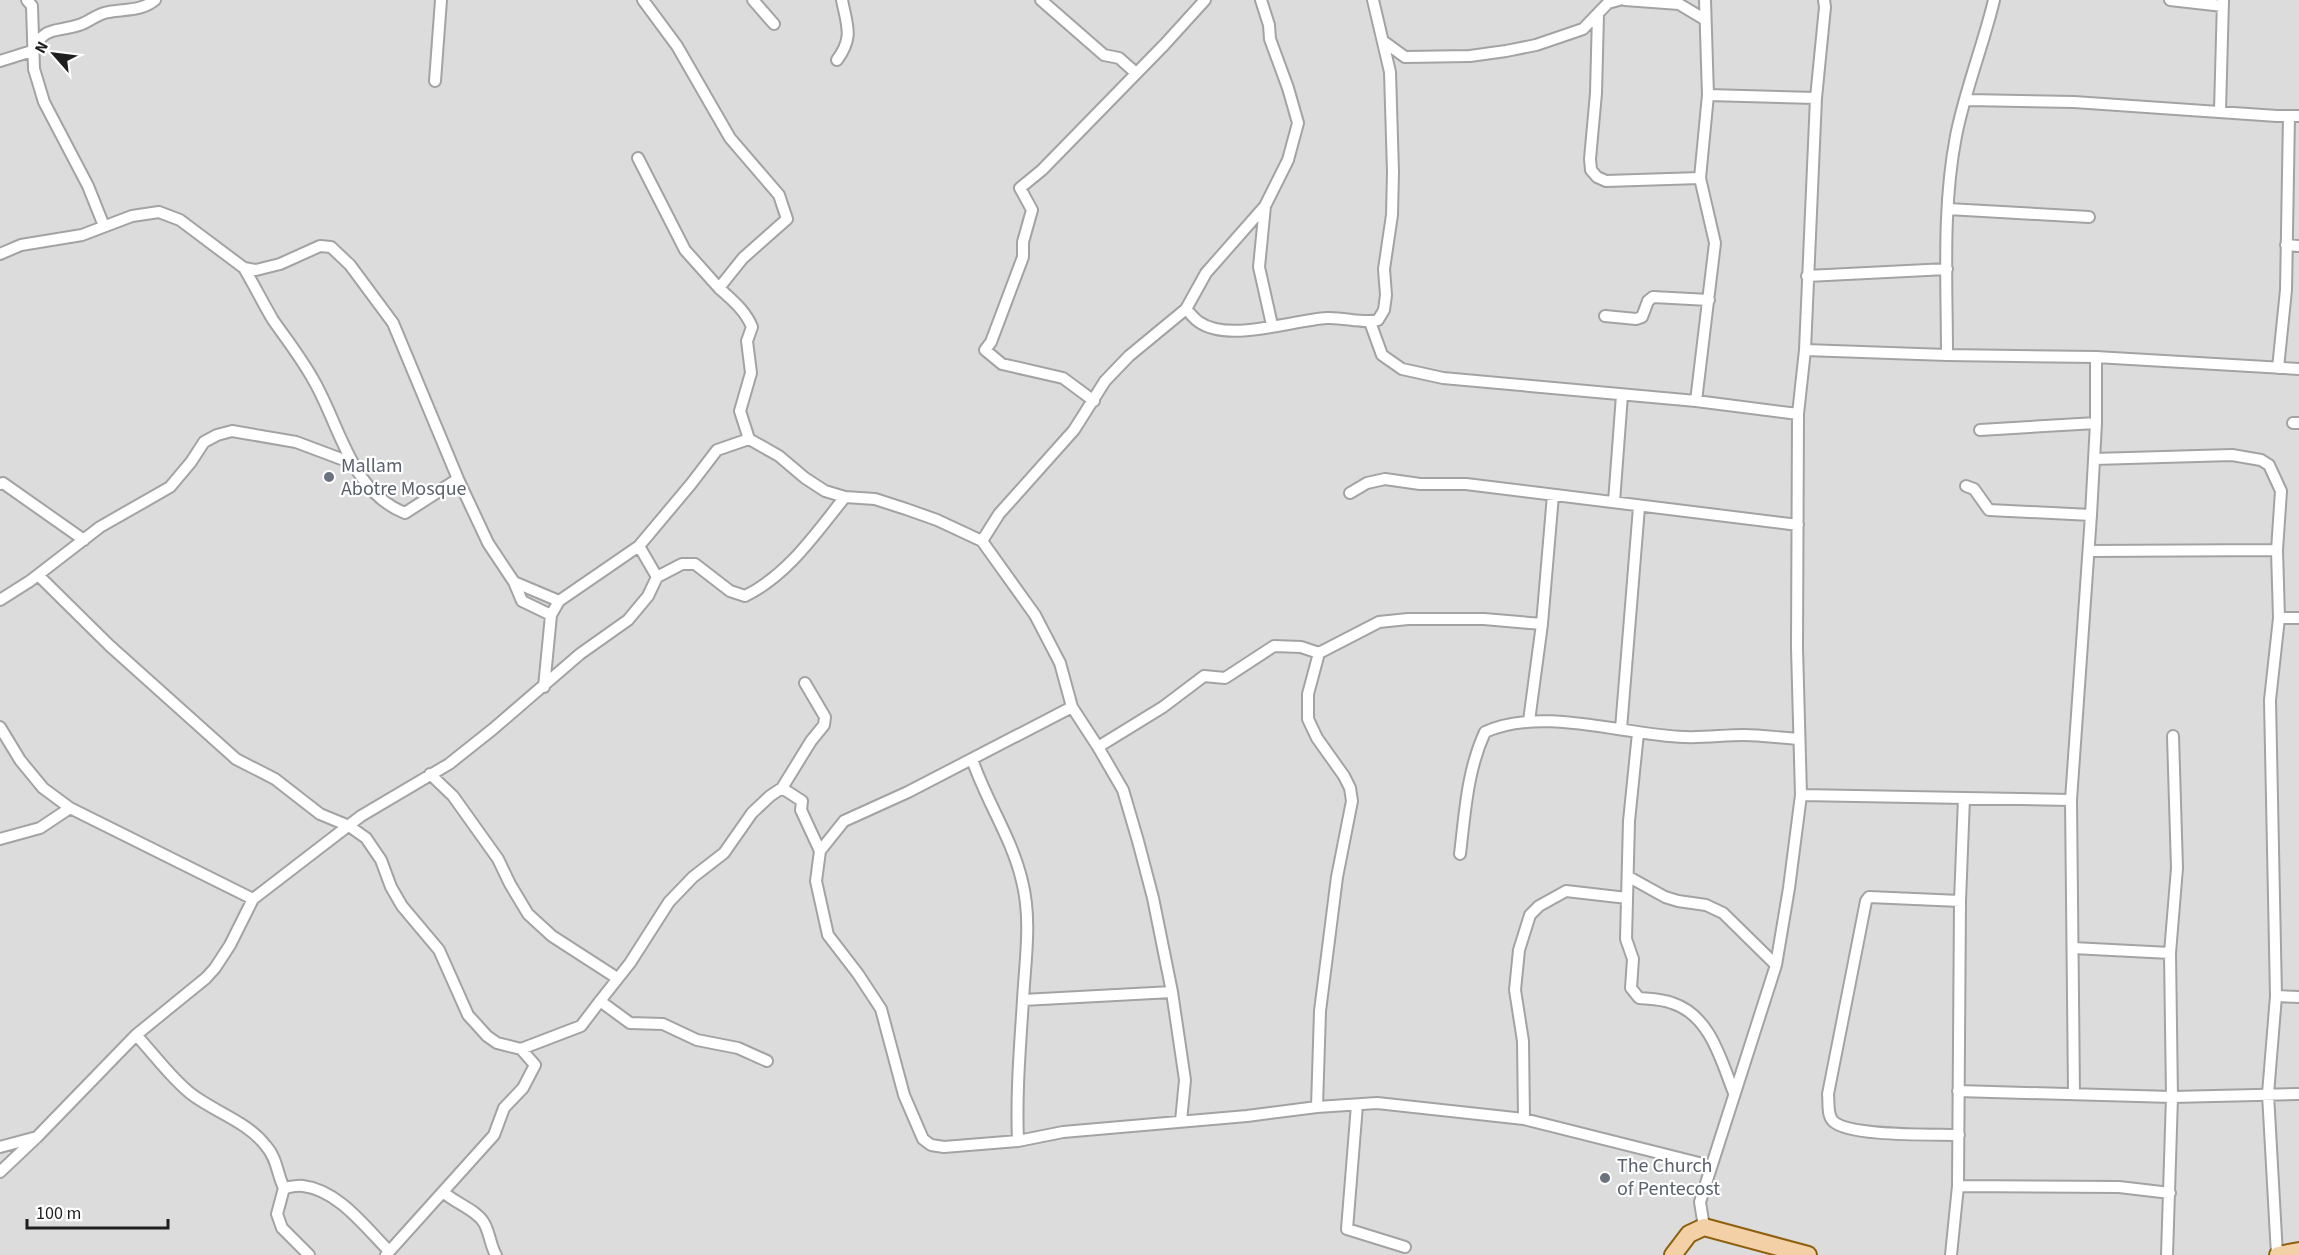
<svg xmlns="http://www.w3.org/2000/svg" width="2299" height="1255" font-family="'Source Sans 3',sans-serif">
	<rect width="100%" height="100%" fill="#efece6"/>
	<path fill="#dddcdc" d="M0,0H2299V1255H0Z"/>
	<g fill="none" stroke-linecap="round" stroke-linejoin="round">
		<defs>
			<path id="street" d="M27,0L32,6L34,69L44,102L88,186L104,226
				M643,0L677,46L730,138L779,195L787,219L743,258L719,288C732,300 745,310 752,327L747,341L751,373L740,411L749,439L779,456L805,478L825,491L845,497L875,499L906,509L937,520L982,541L1035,615L1060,663L1072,707L1098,747L1123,790L1138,841L1153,898L1172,992L1185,1080L1181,1121
				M753,0L774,24
				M1041,0L1104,55L1119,58L1136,73
				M1625,0L1679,4L1704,19
				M2170,0L2223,6
				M1598,14L1596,93L1590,159L1591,170L1597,177L1606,181L1700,178
				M1383,41L1405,57L1470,56L1506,51L1536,45L1583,29L1608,3L1619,0
				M837,60C854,37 847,26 842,0
				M0,61L32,51C46,25 54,33 79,25C89,22 98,13 109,12C125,9 142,11 155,0
				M435,81L441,0
				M1708,95L1816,98
				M1967,100L2074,102L2277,116H2299
				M2220,111L2223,0
				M638,158L685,250L719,288
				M1265,206L1259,267L1272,325
				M1948,209L2089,217
				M2286,245L2299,246
				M0,254L21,245L82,235L132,216L159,212L180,220L244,268L256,270L280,264L320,246L331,247L350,265L393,323L458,479L488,543L514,582L522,601L551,615L544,687
				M244,268C254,285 263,303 273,320C287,340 302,359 314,381C340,426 351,492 405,513L458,479
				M1807,276L1947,269
				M1186,309L1206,273L1265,206L1288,160L1298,123L1288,88L1270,39L1269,25L1261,0
				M1605,316L1636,319L1642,317L1648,301L1653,297L1709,300
				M1370,322L1382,355L1402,369L1443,378L1696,401L1798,414
				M1805,350L1947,355L2096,357L2299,369
				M1947,355C1947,283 1942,208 1956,136C1965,90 1983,46 1994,0
				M2278,368L2286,290L2289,116
				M1094,401L1063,378L1002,364L985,350L991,342L1023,257V242L1032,210L1020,188L1042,170L1165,44L1205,0
				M1696,401L1715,243L1700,178L1708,95L1705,0
				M2293,423H2299
				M1980,430L2096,423
				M2094,459L2232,455L2261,460L2269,465L2281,491L2277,550L2279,618L2270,700L2276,996L2268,1094L2277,1255
				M0,484L3,483L84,540
				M1966,486L1974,489L1989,510L2091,515
				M1350,493L1367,483L1385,479L1420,484H1466L1798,525
				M1614,502L1622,395
				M982,541L999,514L1074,430L1105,381L1129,356L1186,309C1190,313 1194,319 1199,322C1229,343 1292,320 1327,318C1343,317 1365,324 1378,320L1384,310L1386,295L1384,269L1392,215L1393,172L1390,72L1373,0
				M639,546L657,577
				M2089,551L2277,550
				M38,575L110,646L236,759L275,779L320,814L349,826L366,838L381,860L391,887L402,906L439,950L468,1015L487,1036L497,1043L521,1049L581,1026L600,1001
				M514,582L559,601
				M0,600L30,581L100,527L170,487L191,462L204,442L217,435L232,431L296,442L352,463
				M551,615L559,601L639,546L691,484L717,450L749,439
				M2279,618H2299
				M1072,707L908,792L844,821L820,851L816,881L828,935L858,974L881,1009L904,1095L923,1139L931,1145L944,1147L1018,1141L1063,1132L1247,1116L1317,1107L1377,1103L1524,1119L1711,1166
				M1529,721L1542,624L1553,495
				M0,727L20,760L43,788L70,808
				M1621,729L1639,507
				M1638,733L1629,821L1626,939L1633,959L1631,988L1639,998C1650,999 1662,999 1672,1003C1710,1015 1721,1060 1734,1093
				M1098,747L1163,707L1204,676L1225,678L1274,646L1301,647L1319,653
				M972,759C986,801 1012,838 1022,881C1032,920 1025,961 1023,1000C1020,1047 1016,1094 1018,1141
				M430,774L453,796L498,859L510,884L528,914L552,936L617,978
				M782,788L811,741L824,725L825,717L805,683
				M1801,795L2071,800
				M0,839L40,828L70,808L253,899
				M1460,854C1465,813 1467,771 1485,732C1542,706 1623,735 1684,737C1704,738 1724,735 1744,735C1762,735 1780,738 1799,739
				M1629,877L1665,897L1678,901L1706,905L1723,913L1776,965
				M2073,948L2170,953
				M2276,996L2299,997
				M1023,1000L1172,992
				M136,1035C154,1054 170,1077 190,1093C214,1112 247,1121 266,1146C277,1158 277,1174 284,1188L277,1214L282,1228L309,1255
				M767,1061L738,1048L697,1040L663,1024L630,1023L600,1001L630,963L669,902L693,877L724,853L752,813L770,796L782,788L802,801L801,810L820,851
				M1958,1091L2172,1097L2299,1094
				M2074,1094L2071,800L2091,515L2096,423V357
				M1357,1105L1347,1229L1405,1247
				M1317,1107L1320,1011L1337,877L1352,801L1350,788L1344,776L1317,738L1308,719V694L1319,653L1379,622L1408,619H1484L1542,624
				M1524,1119L1523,1041L1515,990L1519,950L1530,915L1539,906L1566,891L1627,898
				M1959,1135C1935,1134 1848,1137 1833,1121C1827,1115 1829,1103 1828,1094L1866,901L1869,897L1960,901
				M0,1147L37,1137L136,1035L206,978L215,968L230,945L253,899L361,816L449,764L493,729L580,654L628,620L648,596L657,577L682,564H695L730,591L745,596C788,575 815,534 845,497
				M0,1172L37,1137
				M1958,1186L2119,1187L2170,1193
				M284,1188C290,1187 297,1185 303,1186C338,1190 365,1227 389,1251
				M443,1192C455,1203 477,1210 484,1223C490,1233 490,1245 496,1255
				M1704,1227L1700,1202L1776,965L1789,888L1801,795L1797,648L1798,414L1805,350L1816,98L1825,7L1824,0
				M386,1255L494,1135L504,1108L523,1088L535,1065L521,1049
				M1951,1255L1958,1186L1960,901L1964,798
				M2167,1255L2172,1097L2170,953L2177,868L2173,736"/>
			<path id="primary" d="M1673,1255L1689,1234L1704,1227L1808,1255
				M2278,1255L2299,1251"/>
		</defs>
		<use href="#street" stroke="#a3a3a3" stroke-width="14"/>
		<use href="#primary" stroke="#8e600d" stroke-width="20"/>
		<use href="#street" stroke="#fff" stroke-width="10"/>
		<use href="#primary" stroke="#f4d0a6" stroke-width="16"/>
	</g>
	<g fill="#6b7280" stroke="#fff" stroke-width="2">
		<circle cx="329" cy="477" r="6"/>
		<circle cx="1605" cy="1178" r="6"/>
	</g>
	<g text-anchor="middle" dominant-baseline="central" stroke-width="4.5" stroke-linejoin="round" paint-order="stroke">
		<g font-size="20" fill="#5b616d" stroke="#fff" text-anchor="start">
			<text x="341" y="466">Mallam<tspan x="341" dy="23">Abotre Mosque</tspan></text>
			<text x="1617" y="1166">The Church<tspan x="1617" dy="23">of Pentecost</tspan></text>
		</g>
	</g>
	<g transform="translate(54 54) rotate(298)" stroke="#ffffff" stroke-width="4.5" paint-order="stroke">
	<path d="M0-4.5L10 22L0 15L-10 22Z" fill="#1f1f1f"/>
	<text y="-9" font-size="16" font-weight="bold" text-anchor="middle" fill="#1f1f1f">N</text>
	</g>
	<path d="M27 1219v9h141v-9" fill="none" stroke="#1f1f1f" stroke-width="3"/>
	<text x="36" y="1219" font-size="18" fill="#1f1f1f" stroke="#ffffff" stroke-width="4.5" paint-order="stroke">100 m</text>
</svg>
